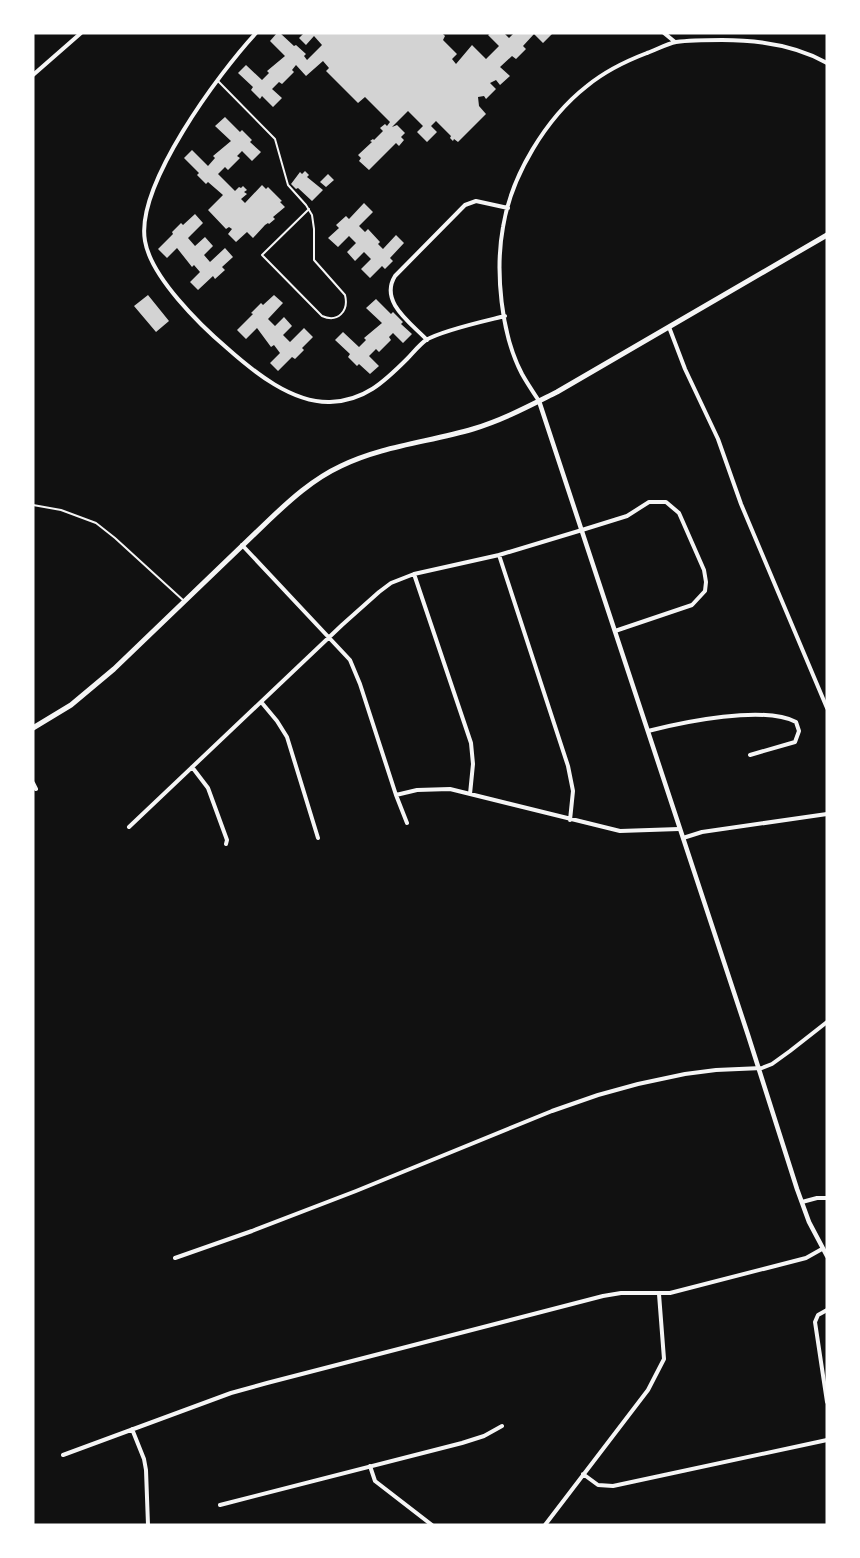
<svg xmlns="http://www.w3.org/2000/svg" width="860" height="1558" font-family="'PT Sans Narrow',sans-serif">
	<rect width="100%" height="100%" fill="#111"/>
	<path fill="#d3d3d3" d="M277,33H280L294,46L296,45L306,54L304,56L307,60L322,45L314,36L306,45L299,38L304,33H442L445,36L443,40L457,54L452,59L456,64L472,45L486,59L499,46L488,35L491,33H504L509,38L514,33L552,34L543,43L534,34L523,46L526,49L516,59L512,56L500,67L510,76L500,85L496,80L490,83L496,89L486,99L484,96L478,97L479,106L486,114L458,142L454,139L453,141L450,138L451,136L436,121L431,126L437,132L427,142L417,132L423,126L408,111L392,127L397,125L405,133L401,137L404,140L399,146L396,143L369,170L359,161L361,158L358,155L372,142L370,141L373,139L374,140L383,131L380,128L385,124L387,126L390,122L365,97L358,103L326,71L329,68L323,61L306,76L296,65L292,70L294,72L282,84L279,82L272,89L282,98L273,107L262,96L260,99L251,90L253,87L238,73L246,65L262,80L269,73L267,71L285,56L270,41Z
		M225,117L240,132L242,130L252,140L250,142L261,152L252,161L242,151L237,156L240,158L228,170L225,167L218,174L235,191L239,187L241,188L243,186L247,190L244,192L247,194L241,199L245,203L262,185L266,189L268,187L282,201L280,202L285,207L273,217L275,219L269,224L268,223L265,225L253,238L247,232L236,242L228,234L232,229L229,227L226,229L208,210L223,195L208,182L206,184L197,175L199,173L184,158L192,150L208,166L215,158L213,156L231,141L215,126Z
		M305,171L309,175L307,177L323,190L312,201L298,188L296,189L291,184L300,172L302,174Z
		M328,174L334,180L326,187L320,182Z
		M364,203L373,212L359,226L365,232L368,229L380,242L378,244L383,249L396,235L404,243L390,258L393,261L385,269L382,266L370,278L361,269L371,259L364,252L355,261L347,252L356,243L349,236L338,247L328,238L339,228L336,225L346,216L349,219Z
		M195,214L203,223L188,238L195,246L205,237L213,246L204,255L210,262L225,248L233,257L222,267L225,270L215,279L213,276L198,290L190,282L200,272L194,265L192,267L177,248L167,258L158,249L173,234L172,232L181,223L183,225Z
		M148,295L169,321L156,332L134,306Z
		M274,295L283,303L268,319L275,326L284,317L292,326L283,335L290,342L304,328L313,337L302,348L304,350L295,359L292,357L278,371L270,363L280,353L274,345L271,347L257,328L246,339L237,330L253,314L251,313L261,303L263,305Z
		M376,299L391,314L393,312L403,322L401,324L412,334L403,343L393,333L389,337L391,340L379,352L376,349L369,356L379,366L370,374L359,364L357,366L348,357L350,354L335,340L343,332L359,347L366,340L364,338L382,323L366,308Z"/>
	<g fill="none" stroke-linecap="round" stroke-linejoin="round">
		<path stroke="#f5f5f5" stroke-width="2" d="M217,80L275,139L288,185L306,205L312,215L314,229V260L345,295C349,311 338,323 322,316L262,255L309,209
			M33,505L61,510L96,523L115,538L184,601"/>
		<path stroke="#f5f5f5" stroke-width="4" d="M256,33C219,73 135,186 145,241C151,277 200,325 227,348C254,372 292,403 330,402C364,401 384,382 407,359C413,353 419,345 426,340C443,330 485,321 505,316
			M664,33L675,42
			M33,75L81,33
			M669,327L685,369L718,439L741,504L827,708
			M427,340C411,323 379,302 395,276L465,205L476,201L508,208
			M539,401C533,392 527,383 522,374C501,334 495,271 503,227C511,176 546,118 587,86C604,72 626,61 647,53C656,50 666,44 676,42C691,40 707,40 722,40C758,40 795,45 827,63
			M242,545L350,660L360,684L396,795L407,823
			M499,555L568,766L573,791L570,820
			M414,574L471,743L473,764L470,794
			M262,703L277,721L287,737L318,838
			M648,731C683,722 764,705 796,722L799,731L795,742L750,755
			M192,767L208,788L227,840L226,844
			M33,783L36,789
			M396,795L417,790L450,789L620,831L679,829
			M129,827L342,625L379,592L391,583L414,574L499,555L582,530L627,516L649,502H666L679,513L704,570L706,582L705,591L692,605L615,631
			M683,838L702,832L827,814
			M802,1202L817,1198H827
			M175,1258L252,1231L356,1191L552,1111L598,1095L638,1084L685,1074L716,1070L762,1068L772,1064L790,1051L827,1022
			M827,1310L818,1315L815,1322L827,1402
			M132,1429L144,1459L146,1470L148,1525
			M63,1455L231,1393L267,1383L603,1296L621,1293H670L806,1258L822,1249
			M370,1466L375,1481L432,1525
			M583,1474L598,1485L613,1486L827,1440
			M220,1505L462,1443L484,1436L502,1426
			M545,1525L648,1390L664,1359L659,1294"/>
		<path stroke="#f5f5f5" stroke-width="4.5" d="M539,401L748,1035L797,1189L809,1222L827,1256"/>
		<path stroke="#f5f5f5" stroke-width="5" d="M33,728L71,705L114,669L268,521C290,500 313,479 341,466C382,446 429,442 473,429C503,420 529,406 557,392L827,235"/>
	</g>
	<rect width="860" height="1558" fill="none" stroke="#ffffff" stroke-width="69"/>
</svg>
